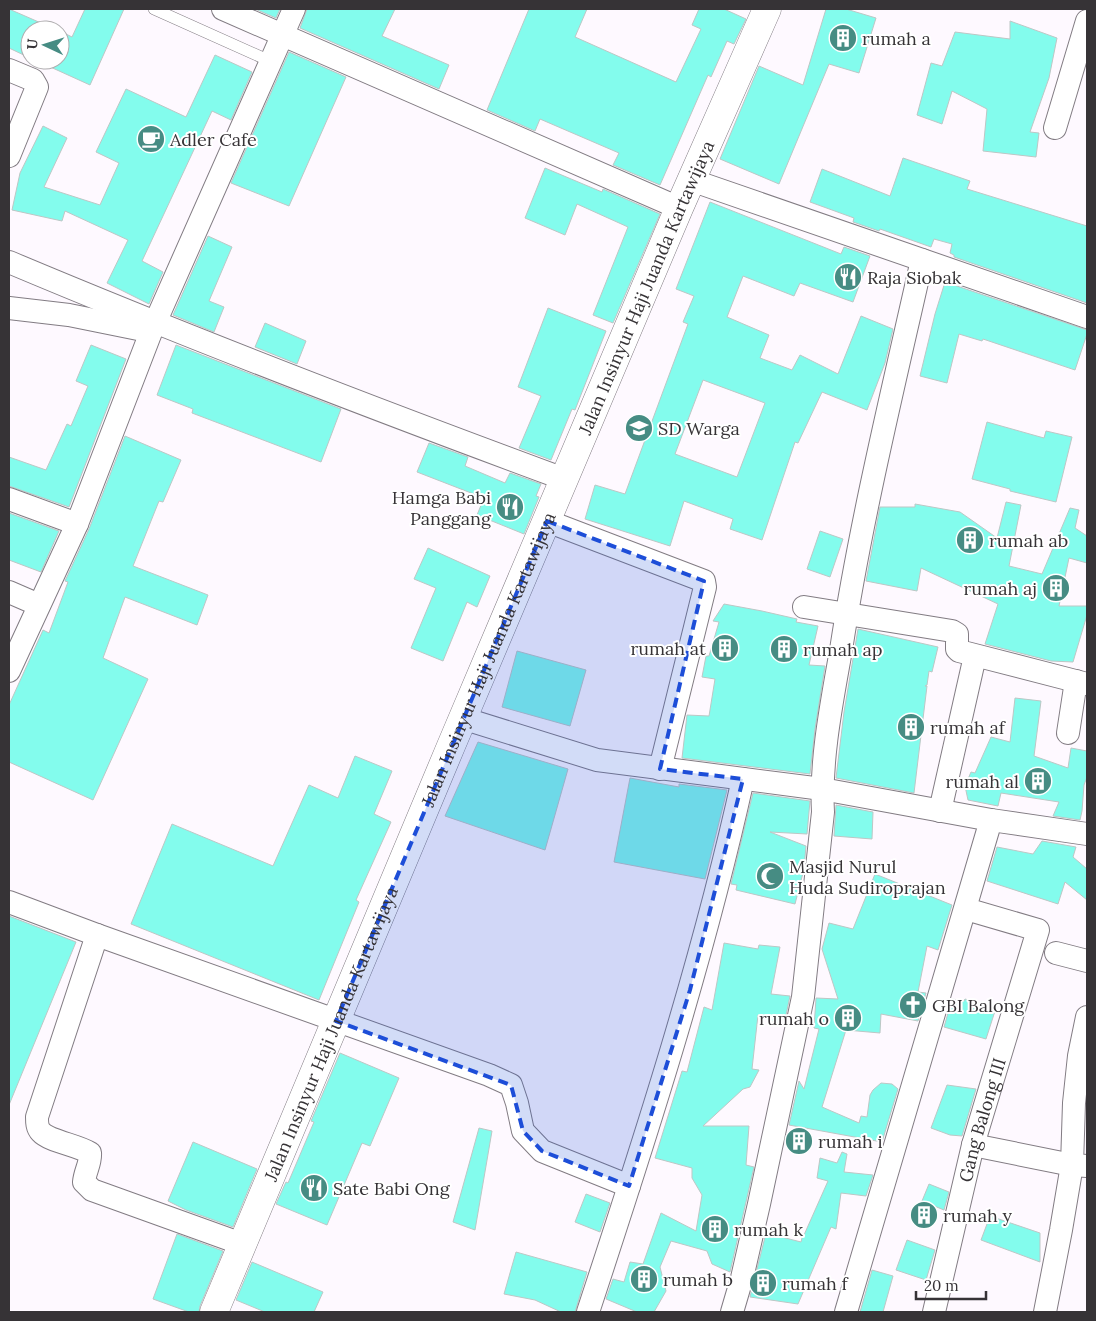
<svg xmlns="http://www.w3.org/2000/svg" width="1096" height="1321" font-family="Lora,serif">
	<rect width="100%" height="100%" fill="#fef9ff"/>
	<path fill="#83fced" stroke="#bdc7c5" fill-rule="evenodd" d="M9,9L57,30H30V58L9,48Z
		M85,9H124L90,85L35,60H60V31L72,37Z
		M255,9H280L276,18Z
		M307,9H395L382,36L449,65L439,89L300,28Z
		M529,9H587L575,37L676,82L701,29L692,25L699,9H724L746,19L734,44L727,41L711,77L708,75L660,185L613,165L619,153L540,119L535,131L487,110Z
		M826,9H846L876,18L859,73L829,64L779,184L720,159L759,66L803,85Z
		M1010,21L1057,38L1049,78L1030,132L1039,133L1036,157L983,151L987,109L952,91L942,124L917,115L931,63L942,66L955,32L1010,39Z
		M289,52L346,77L289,206L231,183Z
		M215,55L252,72L231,120L212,111L142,261L163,272L149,304L107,283L128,240L65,211L62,221L12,210L20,173L43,126L67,138L44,187L100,205L119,163L96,152L126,89L186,117Z
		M903,158L970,181L967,189L1087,226V303L954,257V255L950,253L952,244L934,239L931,247L880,229L879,231L853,222L854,218L810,202L822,169L890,196Z
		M545,168L602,192L603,189L660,214L613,323L593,315L628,227L577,204L565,235L525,218Z
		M710,202L841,254L844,247L870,256L853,302L800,283L794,296L743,276L727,317L769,335L760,358L792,370L800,355L838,374L861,316L893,329L885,363L867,410L822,392L798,443L795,442L762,540L730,529L733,519L684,501L670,546L585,519L595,485L625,494L688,324L683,322L694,296L676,289ZM703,380L765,403L737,477L675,454Z
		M208,236L232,247L209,301L224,307L214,332L173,315Z
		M945,282L1087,330V334L1075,370L983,339L982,341L959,334L947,383L920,376L935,314Z
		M548,308L606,331L575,410L572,409L551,460L519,448L541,396L518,387Z
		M265,323L306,341L297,364L255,347Z
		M91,345L126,359L69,507L9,486V457L46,470L67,424L71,426L88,386L76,381Z
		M176,345L341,409L321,462L192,413L193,409L157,395Z
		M987,422L1044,438L1046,431L1072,437L1056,502L1010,491V489L972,479Z
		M125,436L181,460L163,502L159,501L133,566L208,595L197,625L125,597L103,658L148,679L93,800L9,762V705L43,630L49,633L68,582L65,581L89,529Z
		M429,443L468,457L465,466L505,483L510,473L541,484L536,496L539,497L524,534L477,515L484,498L417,472Z
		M1006,502L1021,505L1009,566L1042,574L1070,508L1079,510L1075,528L1087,536V563L1069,558L1059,606H1087V615L1073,662L1051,661L985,644L998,604L921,568L917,591L866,581L880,507H915V504L960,512L997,538Z
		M9,513L59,531L41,572L9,560Z
		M820,531L843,539L830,577L807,569Z
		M428,548L490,576L477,607L467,602L443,661L411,648L436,588L414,579Z
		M724,604L762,611L797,619L796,622L818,626L809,665L825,666L815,729L810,774L682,758L687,715L709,716L715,679L702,677L706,656H709L719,622L713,621Z
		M858,629L938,647L932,672L929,671L927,685L925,686H927L914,793L836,778L844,712Z
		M517,651L586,670L570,726L502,707Z
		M1015,698L1041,701L1034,756L1068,768L1071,748L1087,751V777L1084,785L1082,811L1080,820L1053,816L1059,802L1001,793L998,806L968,800L965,786L971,772L975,773L991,737L1010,742Z
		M478,742L568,769L545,850L445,816Z
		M355,756L392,771L374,814L391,822L356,900L359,902L319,1000L131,924L172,824L273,866L309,785L338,798Z
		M630,778L679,787V784L727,790L705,879L614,862Z
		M753,793L810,801L807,834L770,832L806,846L804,869L795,904L736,890L737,885L731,884Z
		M836,805L873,812L872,839L834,836Z
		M1042,841L1076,847L1073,857L1087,869V900L1065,882L1058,904L987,881L997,847L1033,854Z
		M875,874L952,905L938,950L927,946L918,992L926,993L918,1021L881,1014L880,1033L846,1030L822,1107L859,1123L861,1116L867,1117L870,1095L873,1090L881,1083L892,1084L898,1089L882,1142L789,1125L799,1081L804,1089L819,1029L814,1028L816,998L838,999L822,949L829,923L853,929Z
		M9,916L76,942L9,1105Z
		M724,943L758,949L759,945L780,947L771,994L790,996L785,1020L778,1024L758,1015L752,1069L759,1070L750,1087L743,1089L703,1126H749L746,1165L754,1167L730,1272L712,1264L707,1251L671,1241L660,1267L666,1291L654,1312H637L606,1299L613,1279L624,1282L630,1262L643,1264L661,1213L696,1231L702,1195L692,1178V1168L655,1158L682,1071L687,1072L704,1007L712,1010Z
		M952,999L964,1001L965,999L996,1008L986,1039L944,1027Z
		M340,1053L399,1078L370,1146L362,1143L327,1225L276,1204L286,1182L288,1183L314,1122L311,1121Z
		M947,1085L976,1089L962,1136L950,1135L931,1128Z
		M479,1128L492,1131L475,1230L453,1222Z
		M193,1142L257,1169L233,1227L186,1210L168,1201Z
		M842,1152L847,1154L844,1172L873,1175L866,1196L841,1193L836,1229L831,1227L798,1304L750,1297L766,1233L801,1242L803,1234L804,1235L828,1181L817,1178L820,1158L837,1163Z
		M929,1184L949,1192L944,1210L922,1201Z
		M586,1194L610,1203L600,1232L575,1222Z
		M990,1216L1040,1233V1262L981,1240Z
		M177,1234L223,1251L200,1306L199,1312H189L153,1299Z
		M907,1240L935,1250L926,1280L896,1270Z
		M516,1252L587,1272L575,1312H561L535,1300L504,1294Z
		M252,1262L323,1292L314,1312H265L236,1300Z
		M872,1270L893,1276L883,1312H860Z"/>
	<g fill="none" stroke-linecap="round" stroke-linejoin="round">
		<defs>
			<path id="service" d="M154,9L270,61"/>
			<g id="minor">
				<path d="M223,9L679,208"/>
				<path d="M9,70L33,80L37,87L9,156"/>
				<path d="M1055,128L1087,21"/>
				<path d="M691,180L1087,317"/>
				<path d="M9,262C192,339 377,410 564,479"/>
				<path d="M9,308L69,315L143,330"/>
				<path d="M9,499L77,524"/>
				<path d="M547,521L704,581L705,587L660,769"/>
				<path d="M9,592L39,605"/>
				<path d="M804,607L952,631L957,634V649L959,651L1087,684"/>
				<path d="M9,671L77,524L151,332L294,9"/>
				<path d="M462,718L597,760L822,789L991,820L1087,834"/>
				<path d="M1068,733L1076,681"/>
				<path d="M940,811L975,656"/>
				<path d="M9,902L97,935L489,1075L511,1085L517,1103L523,1131L542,1151L629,1186"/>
				<path d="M97,935L37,1117C37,1122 37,1128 41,1132C49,1141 77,1145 90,1153C91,1163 85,1171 84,1182L92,1190L242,1244"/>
				<path d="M1056,953L1087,961"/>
				<path d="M973,1145L1072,1165L1087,1166"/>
				<path d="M588,1312C646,1136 703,960 743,779"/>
				<path d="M732,1312L742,1278L759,1204L803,997L823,812C820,760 832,701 841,650C861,519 893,389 922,260"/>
				<path d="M846,1312L991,820"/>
				<path id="s1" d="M934,1312L973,1145L1038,930L966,909"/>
				<path d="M1045,1312L1061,1230L1072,1165L1074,1103L1079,1056L1087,1017"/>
			</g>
			<g id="secondary">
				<path id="s2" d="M214,1312L451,746L679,208L767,9"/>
			</g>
		</defs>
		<use href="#service" stroke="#827c83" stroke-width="12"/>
		<use href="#minor" stroke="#827c83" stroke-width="24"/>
		<use href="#secondary" stroke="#827c83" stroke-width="29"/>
		<use href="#service" stroke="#fff" stroke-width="11"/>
		<use href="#minor" stroke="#fff" stroke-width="22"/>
		<use href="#secondary" stroke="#fff" stroke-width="28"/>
	</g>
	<path fill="#1d4ed8" fill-opacity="0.2" stroke="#1d4ed8" stroke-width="4" stroke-dasharray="10 6" stroke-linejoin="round" d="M547,521L704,581L660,769L743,779L690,990L629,1186L542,1151L523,1131L511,1085L336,1021Z"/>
	<defs>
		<symbol id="building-disc" viewBox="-11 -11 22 22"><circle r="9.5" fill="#468c83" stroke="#fff"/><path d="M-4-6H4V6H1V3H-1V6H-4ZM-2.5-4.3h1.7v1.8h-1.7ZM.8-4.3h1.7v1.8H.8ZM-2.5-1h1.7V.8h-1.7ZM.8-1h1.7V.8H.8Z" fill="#fff"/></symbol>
		<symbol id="cafe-disc" viewBox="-11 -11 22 22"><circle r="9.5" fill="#468c83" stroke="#fff"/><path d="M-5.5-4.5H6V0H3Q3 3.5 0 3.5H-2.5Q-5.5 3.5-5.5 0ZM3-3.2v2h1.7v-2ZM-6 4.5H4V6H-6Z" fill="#fff"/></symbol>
		<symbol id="restaurant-disc" viewBox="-11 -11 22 22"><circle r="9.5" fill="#468c83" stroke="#fff"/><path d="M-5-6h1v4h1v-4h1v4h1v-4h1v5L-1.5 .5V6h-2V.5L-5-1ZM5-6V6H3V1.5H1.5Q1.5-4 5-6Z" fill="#fff"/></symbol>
		<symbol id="school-disc" viewBox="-11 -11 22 22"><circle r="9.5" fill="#468c83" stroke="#fff"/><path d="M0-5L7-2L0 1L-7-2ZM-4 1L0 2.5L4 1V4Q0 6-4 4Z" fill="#fff"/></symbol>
		<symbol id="mosque-disc" viewBox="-11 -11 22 22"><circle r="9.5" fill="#468c83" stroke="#fff"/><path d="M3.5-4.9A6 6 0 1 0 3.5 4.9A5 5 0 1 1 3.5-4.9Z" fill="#fff"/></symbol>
		<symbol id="church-disc" viewBox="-11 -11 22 22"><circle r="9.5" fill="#468c83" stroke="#fff"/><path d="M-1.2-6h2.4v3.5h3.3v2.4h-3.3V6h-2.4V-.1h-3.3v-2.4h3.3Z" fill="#fff"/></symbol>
	</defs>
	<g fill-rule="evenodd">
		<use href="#building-disc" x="827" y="22" width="32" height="32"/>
		<use href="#cafe-disc" x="135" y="123" width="32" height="32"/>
		<use href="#restaurant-disc" x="832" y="261" width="32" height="32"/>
		<use href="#school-disc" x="623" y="412" width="32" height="32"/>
		<use href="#restaurant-disc" x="494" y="491" width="32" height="32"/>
		<use href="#building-disc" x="954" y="524" width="32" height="32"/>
		<use href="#building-disc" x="1040" y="572" width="32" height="32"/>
		<use href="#building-disc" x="709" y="632" width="32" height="32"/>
		<use href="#building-disc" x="768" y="633" width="32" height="32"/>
		<use href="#building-disc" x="895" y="711" width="32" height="32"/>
		<use href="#building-disc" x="1022" y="765" width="32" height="32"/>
		<use href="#mosque-disc" x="754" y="860" width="32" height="32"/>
		<use href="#church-disc" x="897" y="989" width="32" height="32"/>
		<use href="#building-disc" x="832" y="1002" width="32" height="32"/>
		<use href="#building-disc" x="783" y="1125" width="32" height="32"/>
		<use href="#restaurant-disc" x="298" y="1172" width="32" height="32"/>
		<use href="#building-disc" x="908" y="1199" width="32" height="32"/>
		<use href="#building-disc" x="699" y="1213" width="32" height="32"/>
		<use href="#building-disc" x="628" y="1263" width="32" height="32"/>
		<use href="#building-disc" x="747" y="1267" width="32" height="32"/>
	</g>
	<g text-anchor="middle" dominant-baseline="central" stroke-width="4" stroke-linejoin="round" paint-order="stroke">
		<g font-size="18" fill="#363336" stroke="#fff" text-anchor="start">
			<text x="862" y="38">rumah a</text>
			<text x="170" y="139">Adler Cafe</text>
			<text x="867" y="277">Raja Siobak</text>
			<text x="658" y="428">SD Warga</text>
			<text x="491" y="497" text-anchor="end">Hamga Babi<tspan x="491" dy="21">Panggang</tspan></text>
			<text x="989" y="540">rumah ab</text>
			<text x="1037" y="588" text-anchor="end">rumah aj</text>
			<text x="706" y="648" text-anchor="end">rumah at</text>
			<text x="803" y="649">rumah ap</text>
			<text x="930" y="727">rumah af</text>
			<text x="1019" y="781" text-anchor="end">rumah al</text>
			<text x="789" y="866">Masjid Nurul<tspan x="789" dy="21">Huda Sudiroprajan</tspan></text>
			<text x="932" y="1005">GBI Balong</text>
			<text x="829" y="1018" text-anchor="end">rumah o</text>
			<text x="818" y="1141">rumah i</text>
			<text x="333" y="1188">Sate Babi Ong</text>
			<text x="943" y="1215">rumah y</text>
			<text x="734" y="1229">rumah k</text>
			<text x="663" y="1279">rumah b</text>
			<text x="782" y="1283">rumah f</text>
		</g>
		<g font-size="18" fill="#363336" stroke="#fff">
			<text stroke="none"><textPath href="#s2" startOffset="1112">Jalan Insinyur Haji Juanda Kartawijaya</textPath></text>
			<text stroke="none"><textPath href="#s2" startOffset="708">Jalan Insinyur Haji Juanda Kartawijaya</textPath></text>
			<text stroke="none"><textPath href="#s2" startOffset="302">Jalan Insinyur Haji Juanda Kartawijaya</textPath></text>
			<text stroke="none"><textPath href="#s1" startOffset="198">Gang Balong III</textPath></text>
		</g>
	</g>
	<rect width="1096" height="1321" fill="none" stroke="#363336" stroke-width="20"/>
	<g transform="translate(45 45) rotate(274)"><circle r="24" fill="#ffffff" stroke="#afadaf"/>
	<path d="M0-4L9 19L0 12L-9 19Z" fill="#468c83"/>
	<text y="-8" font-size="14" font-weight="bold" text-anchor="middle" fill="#363336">U</text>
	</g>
	<path d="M916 1291v8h70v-8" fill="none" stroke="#363336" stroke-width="2.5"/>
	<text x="924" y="1291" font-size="15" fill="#363336" stroke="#ffffff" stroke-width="4" paint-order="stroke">20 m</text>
</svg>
